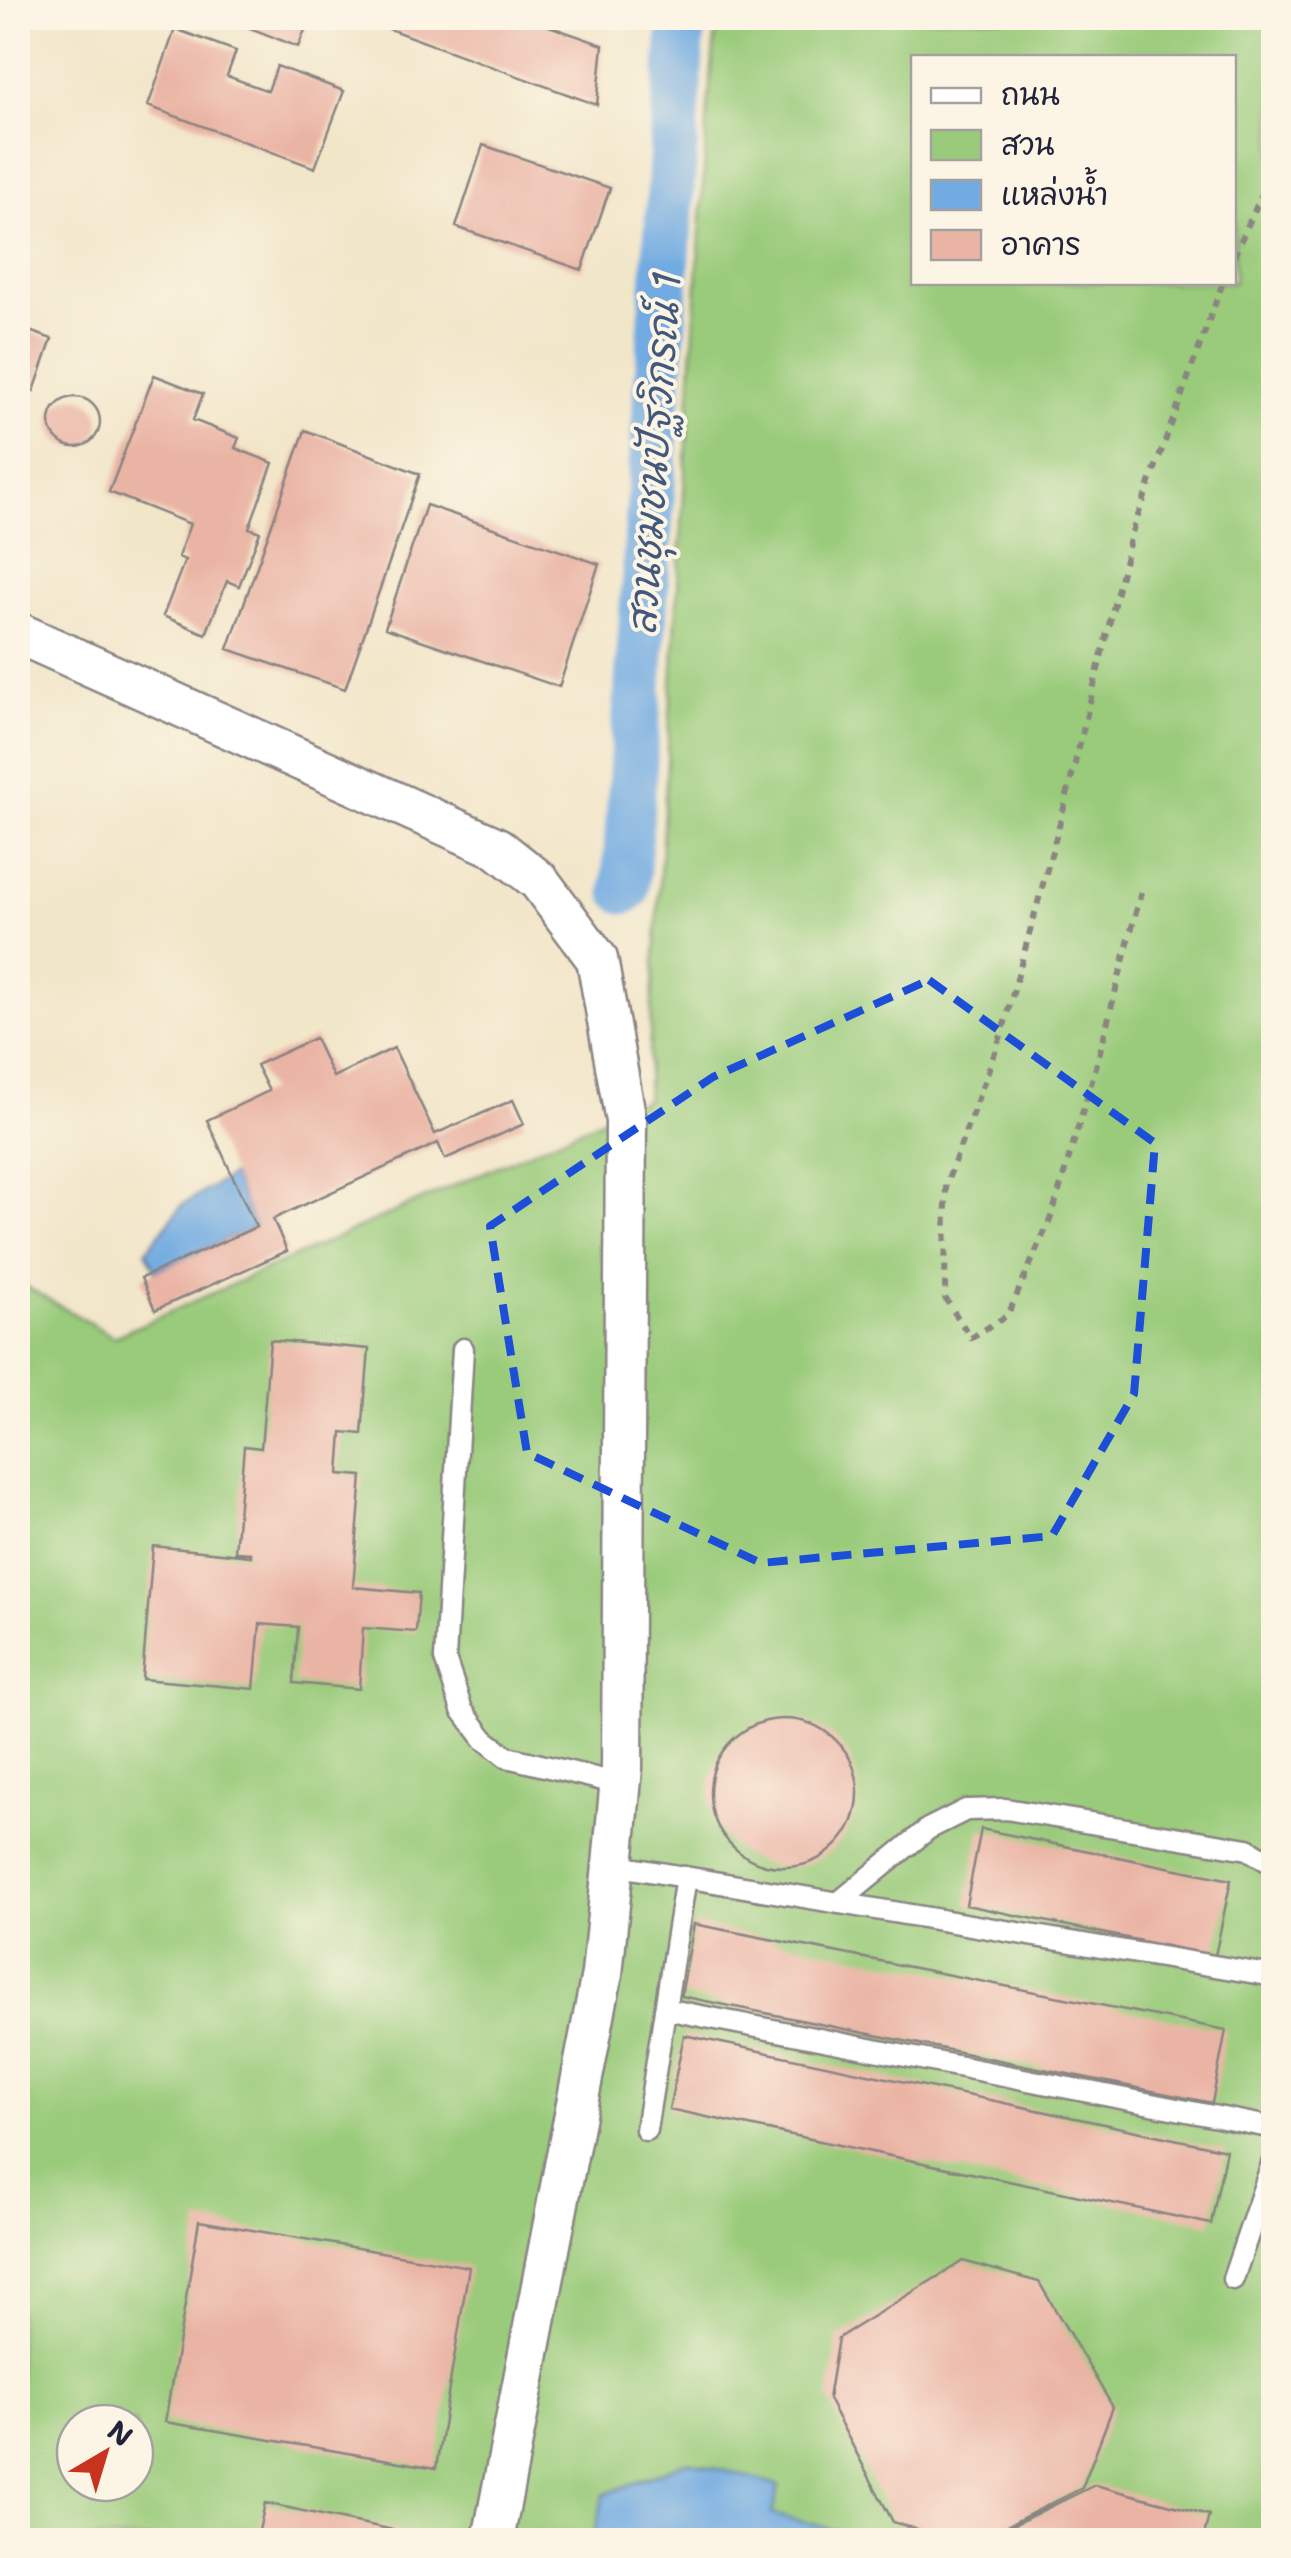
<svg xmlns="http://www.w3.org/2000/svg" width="1291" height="2558" font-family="'Shantell Sans','Playpen Sans Thai',sans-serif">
	<rect width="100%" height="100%" fill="#fcf5e5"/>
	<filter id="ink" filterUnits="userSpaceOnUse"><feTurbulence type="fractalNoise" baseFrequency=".01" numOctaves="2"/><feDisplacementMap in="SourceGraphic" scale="20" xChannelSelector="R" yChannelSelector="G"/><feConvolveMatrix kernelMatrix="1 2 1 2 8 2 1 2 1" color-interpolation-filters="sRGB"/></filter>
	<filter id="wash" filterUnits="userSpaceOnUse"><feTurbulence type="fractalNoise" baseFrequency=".0048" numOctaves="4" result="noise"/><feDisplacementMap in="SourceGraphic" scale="40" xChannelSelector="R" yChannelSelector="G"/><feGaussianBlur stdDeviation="2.25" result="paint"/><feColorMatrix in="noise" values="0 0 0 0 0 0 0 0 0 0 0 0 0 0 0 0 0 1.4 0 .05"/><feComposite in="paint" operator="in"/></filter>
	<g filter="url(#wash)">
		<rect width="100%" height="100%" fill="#f2e6c9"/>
		<path fill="#9acb7a" stroke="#5e765a" stroke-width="2.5" fill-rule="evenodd" d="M717,18H1273V2540H18V1282L114,1337L646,1100L708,106ZM914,58H1234V282H914ZM75,2423H135V2483H75Z"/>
		<path fill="#72abe1" stroke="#4a668e" stroke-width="2.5" d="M232,1175L256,1227L156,1271L146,1251L182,1205Z
			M688,2461L779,2485L772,2514L874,2540H593L604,2495Z"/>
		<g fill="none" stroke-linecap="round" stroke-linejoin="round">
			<path stroke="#72abe1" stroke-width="48" d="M625,890L682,18"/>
		</g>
		<g id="blocks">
			<path fill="#eab4a4" d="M225,18H310L298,47Z
				M393,18H526L603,45L597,105L389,29Z
				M175,29L236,51L227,76L268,91L277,66L344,91L315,168L148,106Z
				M483,145L610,188L582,270L456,227Z
				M18,327L52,339L34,391L18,385Z
				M154,375L203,394L193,420L239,438L235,448L273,463L249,528L260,532L239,586L227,581L206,634L163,616L185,560L178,557L190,524L109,492Z
				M50 422a25 25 0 1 1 50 0a25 25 0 1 1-50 0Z
				M18,404L31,409L18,446Z
				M305,430L420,474L345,689L228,649Z
				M426,505L599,564L559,687L385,628Z
				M315,1038L333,1077L394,1048L435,1134L513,1100L524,1124L445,1159L438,1143L273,1219L287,1251L155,1310L141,1278L256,1227L207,1120L269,1091L256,1065Z
				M270,1340L369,1349L362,1434L342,1432L339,1474L362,1476L353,1587L419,1593L416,1632L363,1628L359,1689L294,1683L298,1627L260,1624L254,1689L142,1679L153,1546L251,1556V1553L235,1552L244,1446L261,1448Z
				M710 1793a74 74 0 1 1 148 0a74 74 0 1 1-148 0Z
				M981,1829L1231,1880L1215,1956L966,1905Z
				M694,1924L1226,2030L1212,2103L681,1996Z
				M684,2035L1226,2150L1211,2224L669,2109Z
				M199,2221L469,2267L436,2468L165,2422Z
				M963,2261L1039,2282L1113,2407L1082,2488L979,2540H952L893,2522L828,2399L838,2338Z
				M1095,2485L1209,2515L1203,2540H983Z
				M265,2503L403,2532L401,2540H257Z"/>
		</g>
	</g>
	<g filter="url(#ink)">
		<use href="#blocks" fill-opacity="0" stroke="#8a8482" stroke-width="2.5"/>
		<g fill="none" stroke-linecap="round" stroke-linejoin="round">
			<defs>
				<path id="lane" d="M463,1349L445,1659L462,1710L484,1739L507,1757L620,1784
					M613,1865L1274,1976
					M838,1903L928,1829L966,1810L1006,1809L1248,1849L1274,1865
					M665,2009L1274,2128
					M646,2130L686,1877
					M1233,2279L1274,2158"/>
				<path id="street" d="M18,633L497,848L539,881L597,959L626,1121L622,1768L613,1865L602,1974L493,2540"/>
			</defs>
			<use href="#lane" stroke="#8a8482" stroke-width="25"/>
			<use href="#street" stroke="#8a8482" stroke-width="45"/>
			<path stroke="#8a8482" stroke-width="6" stroke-dasharray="8 8" stroke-linecap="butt" d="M1234,256L1274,167
				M1141,892L1096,1067L1052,1215L1008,1315L971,1338L945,1298L946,1185L1002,1033L1065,804L1131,535L1223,282"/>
			<use href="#lane" stroke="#fff" stroke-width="20"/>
			<use href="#street" stroke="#fff" stroke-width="40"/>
		</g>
	</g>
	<path fill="none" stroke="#1d4ed8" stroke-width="8" stroke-dasharray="20 12" stroke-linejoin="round" d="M929,980L1155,1143L1134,1394L1052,1536L761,1563L527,1453L490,1226L713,1077Z"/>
	<g text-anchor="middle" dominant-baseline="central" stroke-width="8" stroke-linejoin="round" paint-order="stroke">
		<g font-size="40" font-style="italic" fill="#42597d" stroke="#fcf5e5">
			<text transform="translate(654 454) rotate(-86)">สวนชุมชนปัฐวิกรณ์ 1</text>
		</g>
	</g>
	<rect width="1291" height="2558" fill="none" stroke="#fcf5e5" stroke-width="60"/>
	<rect x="911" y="55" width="325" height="230" fill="#fcf5e5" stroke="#a5a1a1" stroke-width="2.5"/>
	<rect x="931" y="88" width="50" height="15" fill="#ffffff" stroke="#a5a1a1" stroke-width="2.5"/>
	<text x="1001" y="105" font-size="30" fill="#22223b">ถนน</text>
	<rect x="931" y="130" width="50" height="30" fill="#9acb7a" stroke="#a5a1a1" stroke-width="2.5"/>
	<text x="1001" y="155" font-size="30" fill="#22223b">สวน</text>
	<rect x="931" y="180" width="50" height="30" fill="#72abe1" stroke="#a5a1a1" stroke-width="2.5"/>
	<text x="1001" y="205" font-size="30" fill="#22223b">แหล่งน้ำ</text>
	<rect x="931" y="230" width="50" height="30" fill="#eab4a4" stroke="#a5a1a1" stroke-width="2.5"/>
	<text x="1001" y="255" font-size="30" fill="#22223b">อาคาร</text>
	<g transform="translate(105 2453) rotate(38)"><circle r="48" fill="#fcf5e5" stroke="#a5a1a1" stroke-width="2.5"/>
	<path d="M0-8L18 38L0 25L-18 38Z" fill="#c8321e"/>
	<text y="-15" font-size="28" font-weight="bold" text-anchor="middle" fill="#22223b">N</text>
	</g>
</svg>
